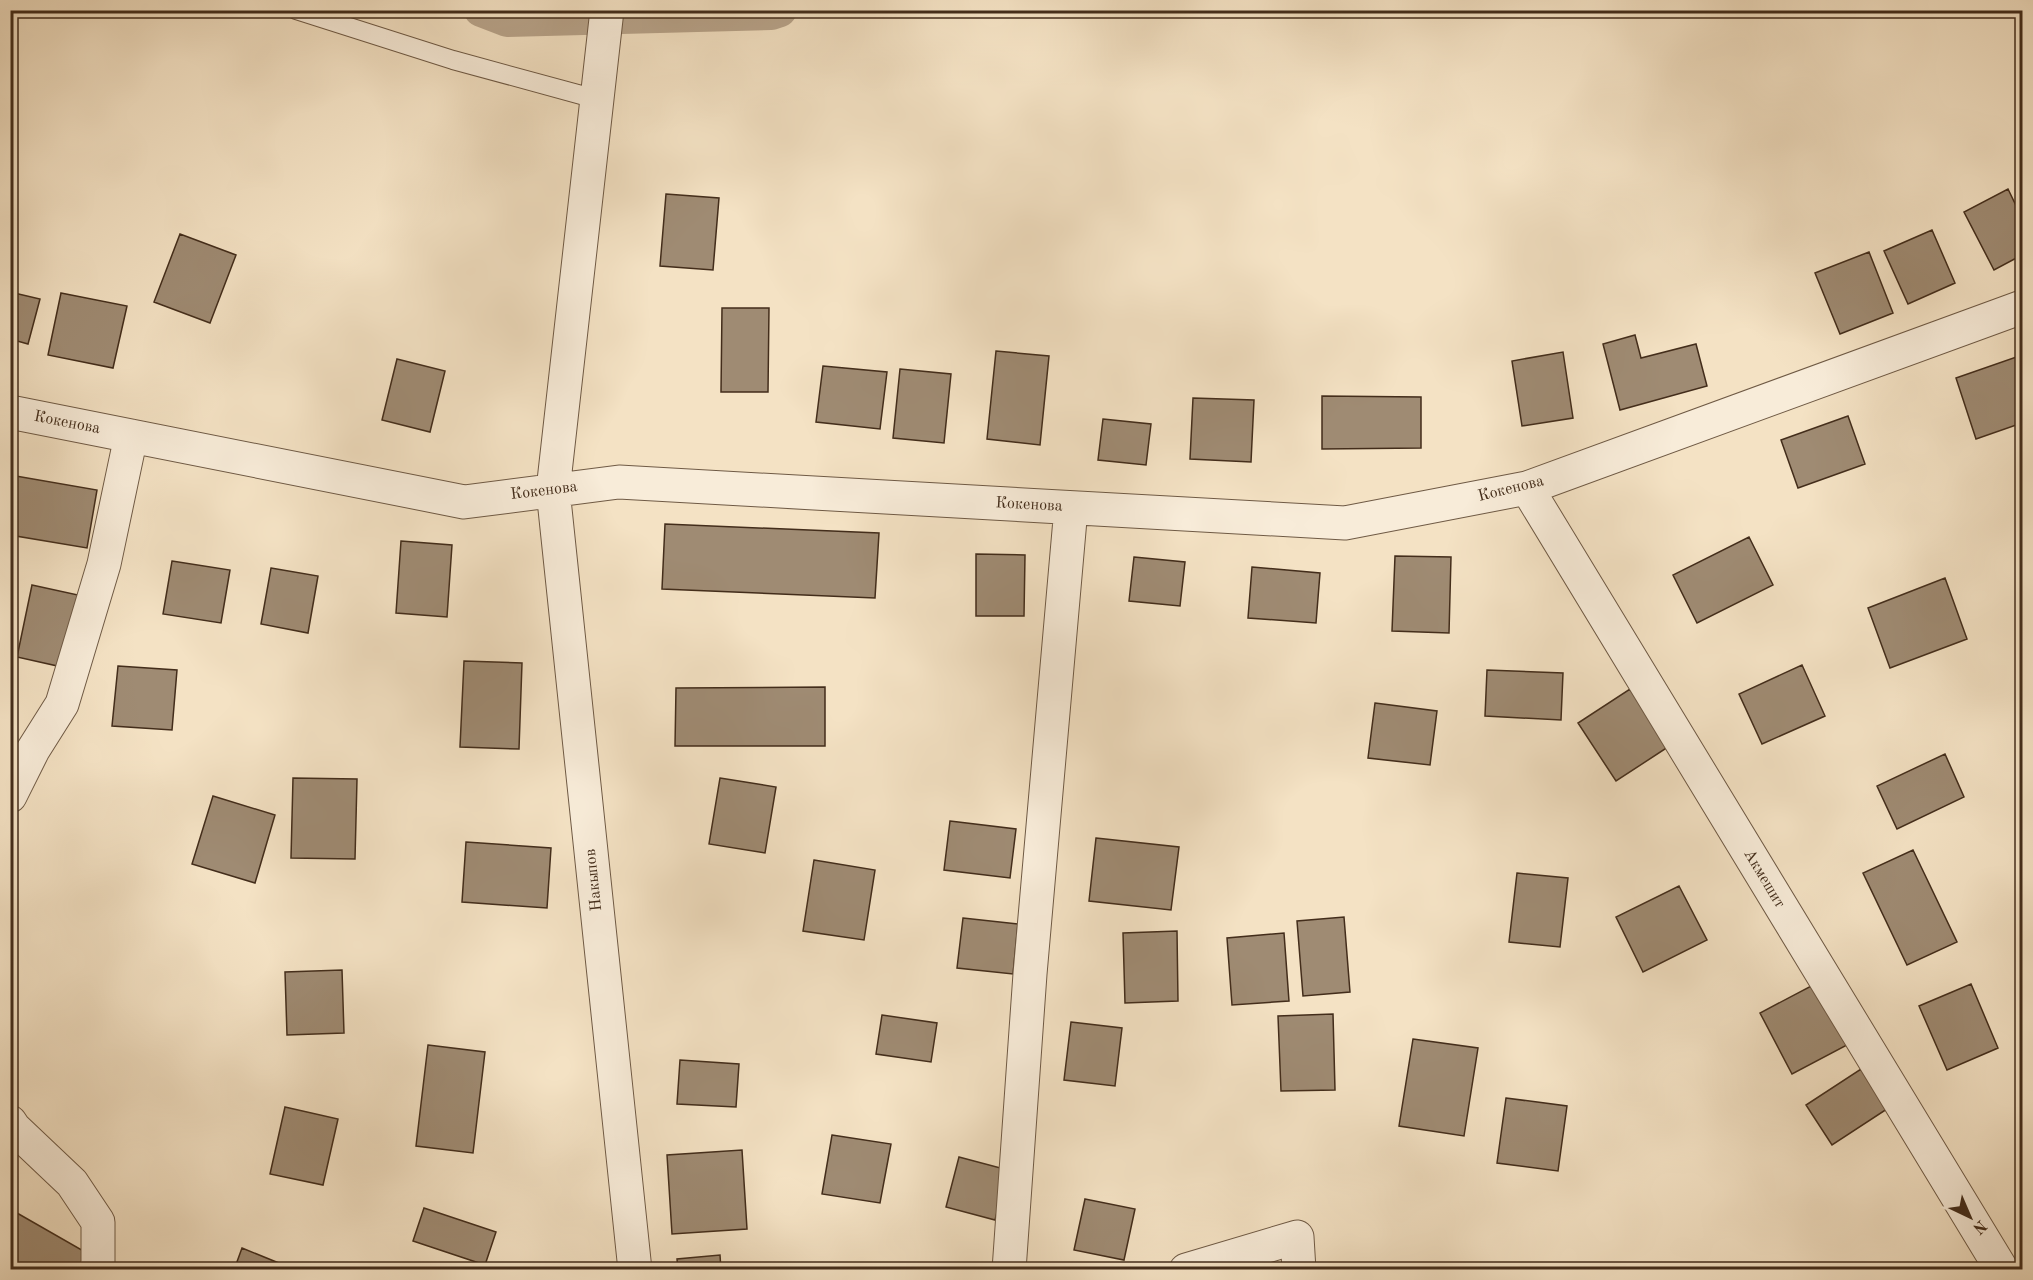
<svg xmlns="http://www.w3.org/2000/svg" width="2033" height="1280" font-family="'Old Standard TT',serif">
	<rect width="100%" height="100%" fill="#f4e2c4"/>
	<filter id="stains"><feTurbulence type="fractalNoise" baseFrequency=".00333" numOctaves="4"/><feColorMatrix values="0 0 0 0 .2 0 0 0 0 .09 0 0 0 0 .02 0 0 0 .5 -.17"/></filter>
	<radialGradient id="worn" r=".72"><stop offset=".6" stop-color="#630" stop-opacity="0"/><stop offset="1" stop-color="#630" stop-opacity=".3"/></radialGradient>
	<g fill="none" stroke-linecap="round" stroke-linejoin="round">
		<path stroke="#b8a48b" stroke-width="34" d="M481,10L507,20L771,13L780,10"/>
	</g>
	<path fill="#9f8b73" stroke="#432d1b" stroke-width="1.5" d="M2008,189L2022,218V255L1994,270L1964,212Z
		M666,194L719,198L713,270L660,266Z
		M1932,230L1955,283L1908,304L1884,251Z
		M180,234L236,255L210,323L154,302Z
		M1869,252L1893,313L1840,334L1815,273Z
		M10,292L40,299L28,344L10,339Z
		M61,293L127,306L113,368L48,355Z
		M722,308H769L768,392H721Z
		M1635,335L1641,358L1696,344L1707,386L1620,410L1603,344Z
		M996,351L1049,356L1040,445L987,439Z
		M1563,352L1573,418L1522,426L1512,361Z
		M2022,355V423L1976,439L1956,378Z
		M397,359L445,371L430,432L382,420Z
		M823,366L887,372L880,429L816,422Z
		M900,369L951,374L944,443L893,438Z
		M1322,396L1421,397V448L1322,449Z
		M1193,398L1254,400L1251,462L1190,459Z
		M1848,416L1865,464L1798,488L1781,440Z
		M1103,419L1151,424L1146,465L1098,460Z
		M10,475L97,490L87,548L10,535Z
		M665,524L879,533L875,598L662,589Z
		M1749,537L1773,585L1697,623L1673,575Z
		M401,541L452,545L447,617L396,613Z
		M976,554L1025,555L1024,616H976Z
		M1395,556L1451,557L1449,633L1392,631Z
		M1134,557L1185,562L1180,606L1129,601Z
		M172,561L230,570L221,623L163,614Z
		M1252,567L1320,573L1316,623L1248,618Z
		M271,568L318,576L308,633L261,624Z
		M1945,578L1967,639L1890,668L1868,608Z
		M32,585L78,595L62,667L17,657Z
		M464,661L522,663L519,749L460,747Z
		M1802,665L1825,716L1762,744L1739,694Z
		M118,666L177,670L172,730L112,726Z
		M1487,670L1563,673L1561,720L1485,716Z
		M825,687V746H675L676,688Z
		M1630,689L1668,747L1616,781L1578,723Z
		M1375,703L1437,711L1430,765L1368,758Z
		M1945,754L1964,797L1897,829L1877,786Z
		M293,778L357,779L355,859L291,858Z
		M720,778L776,787L765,853L709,844Z
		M213,796L275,815L255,883L192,864Z
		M950,821L1016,829L1010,878L944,870Z
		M1096,838L1179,847L1171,910L1089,901Z
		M466,842L551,848L547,908L462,902Z
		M1913,850L1957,942L1907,965L1863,873Z
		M814,860L875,870L864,940L803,931Z
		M1517,873L1568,878L1560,947L1509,942Z
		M1679,886L1707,940L1643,972L1616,917Z
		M1344,917L1350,992L1303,996L1297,921Z
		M963,918L1018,924L1013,974L957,968Z
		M1177,931L1178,1001L1125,1003L1123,933Z
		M1284,933L1289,1001L1232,1005L1227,938Z
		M342,970L344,1033L287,1035L285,972Z
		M1815,984L1847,1045L1792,1074L1760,1013Z
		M1971,984L1998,1048L1947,1070L1919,1006Z
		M1333,1014L1335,1090L1281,1091L1278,1016Z
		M882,1015L937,1023L931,1062L876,1054Z
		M1071,1022L1122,1028L1115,1086L1064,1080Z
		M1413,1039L1478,1048L1464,1136L1399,1126Z
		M428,1045L485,1052L473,1153L416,1146Z
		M680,1060L739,1064L736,1107L677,1104Z
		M1861,1069L1887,1109L1832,1145L1806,1105Z
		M1506,1098L1567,1106L1558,1171L1497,1163Z
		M285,1107L338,1119L323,1185L270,1174Z
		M832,1135L891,1144L880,1203L822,1194Z
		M742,1150L747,1229L672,1234L667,1155Z
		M959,1157L1008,1170L995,1220L946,1207Z
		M1085,1199L1135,1209L1124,1260L1074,1250Z
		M424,1208L496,1232L485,1265L413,1241Z
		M10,1209L87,1253L78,1270H10Z
		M242,1248L296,1270H234Z
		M720,1255L721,1270H678L677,1259Z"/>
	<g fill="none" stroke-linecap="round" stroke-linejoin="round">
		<defs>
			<path id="lane" d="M296,10L453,60L596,99"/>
			<path id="street" d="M607,10L553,490L635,1270
				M10,412L464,502L619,482L1345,523L1527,488L2022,307
				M1527,488L2002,1270
				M10,796L33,750L62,704L104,564L131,436
				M10,1122L14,1128L72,1183L98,1222V1263L96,1270
				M1009,1270L1030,974L1071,508
				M1186,1270L1297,1237L1299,1270"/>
		</defs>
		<use href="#lane" stroke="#6f5a45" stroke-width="20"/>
		<use href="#street" stroke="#6f5a45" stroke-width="35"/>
		<use href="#lane" stroke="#f8ecd9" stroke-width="18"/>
		<use href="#street" stroke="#f8ecd9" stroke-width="33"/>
	</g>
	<g text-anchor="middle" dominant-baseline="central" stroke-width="6" stroke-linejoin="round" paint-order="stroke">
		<g font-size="16" fill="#432d1b" stroke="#f8ecd9">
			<text transform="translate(67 423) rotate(11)">Кокенова</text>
			<text transform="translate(1511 489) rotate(-14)">Кокенова</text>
			<text transform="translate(544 491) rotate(-7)">Кокенова</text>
			<text transform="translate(1029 505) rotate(3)">Кокенова</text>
			<text transform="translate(1764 879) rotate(59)">Акмешит</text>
			<text transform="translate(594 880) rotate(-96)">Накыпов</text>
		</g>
	</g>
	<rect width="2033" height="1280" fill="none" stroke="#f4e2c4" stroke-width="36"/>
	<rect x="12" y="12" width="2009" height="1256" fill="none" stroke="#432d1b" stroke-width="3"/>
	<rect x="18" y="18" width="1997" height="1244" fill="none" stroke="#432d1b" stroke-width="1.5"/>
	<g transform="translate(1970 1217) rotate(136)" stroke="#f8ecd9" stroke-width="4.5" paint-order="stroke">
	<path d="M0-4.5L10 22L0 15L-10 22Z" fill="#432d1b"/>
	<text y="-9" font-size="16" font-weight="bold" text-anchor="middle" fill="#432d1b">N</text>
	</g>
	<rect width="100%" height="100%" filter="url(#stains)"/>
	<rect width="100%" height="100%" fill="url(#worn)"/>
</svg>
